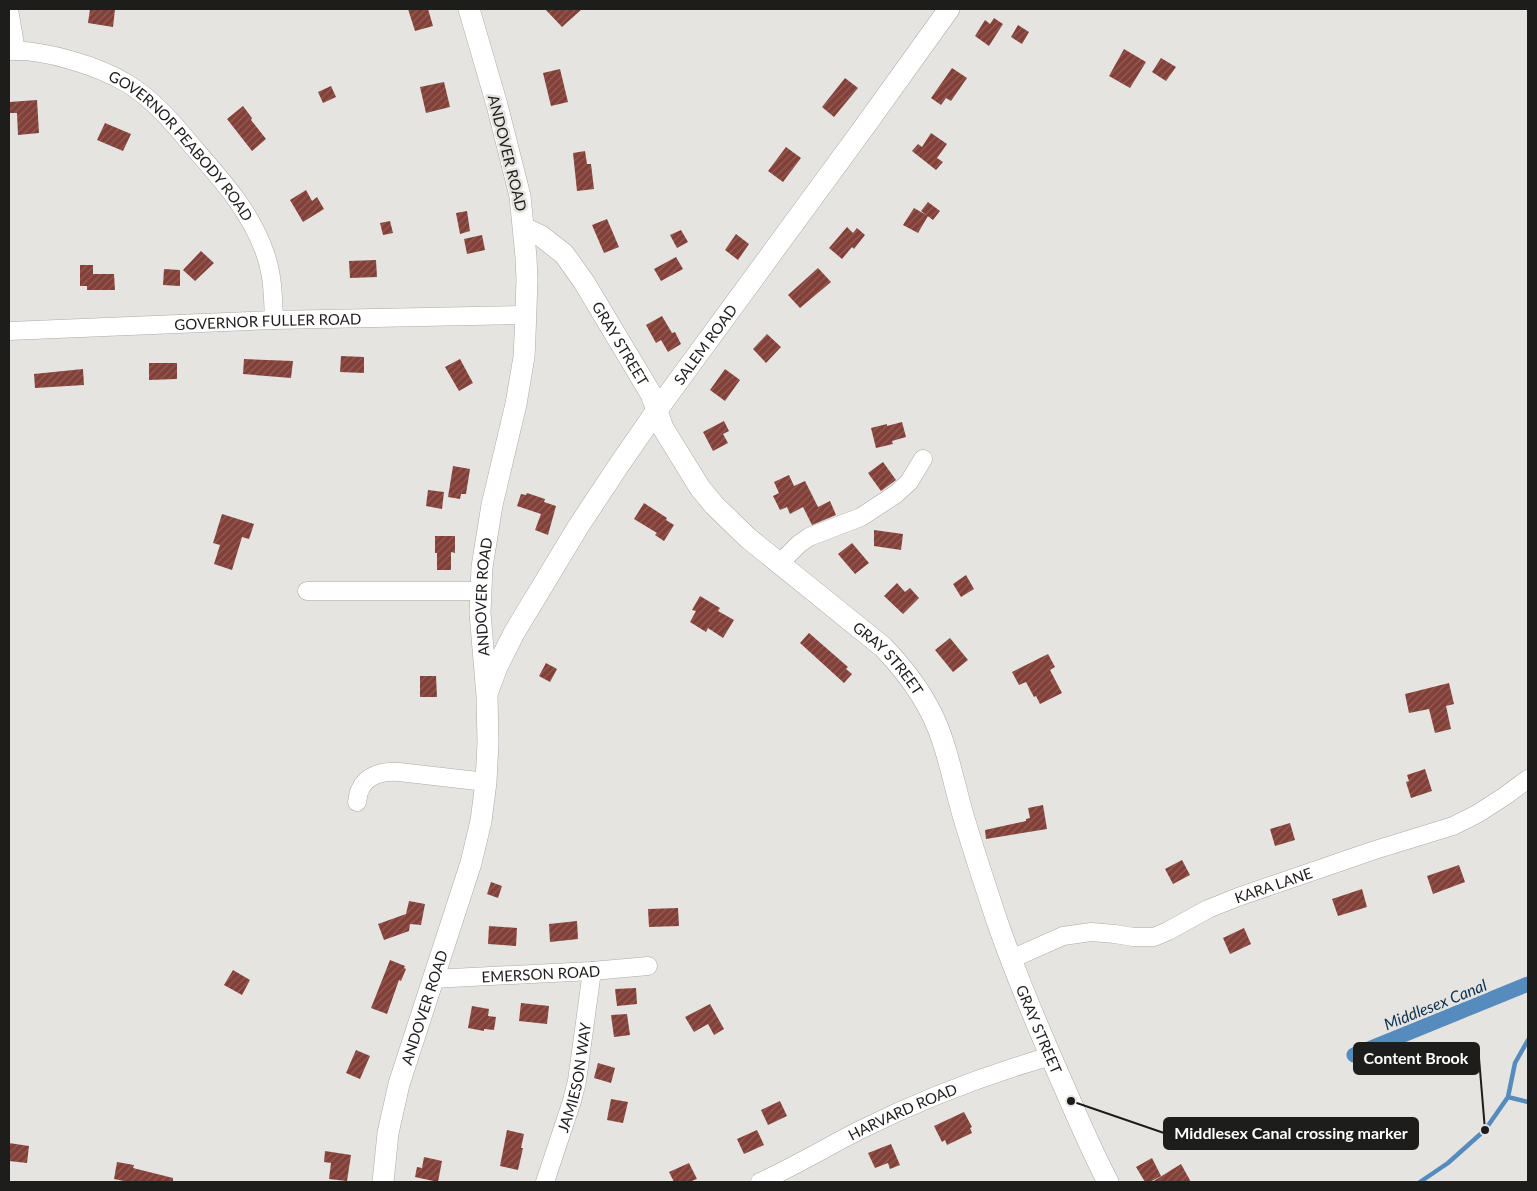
<svg xmlns="http://www.w3.org/2000/svg" width="1537" height="1191" font-family="Lato,sans-serif">
	<defs>
		<pattern id="building-hatch" width="6" height="6" patternUnits="userSpaceOnUse" patternTransform="scale(1.25)"><rect width="6" height="6" fill="#834038"/><path d="M-1 1l2-2M0 6l6-6M5 7l2-2" fill="none" stroke="#915f59"/></pattern>
	</defs>
	<rect width="100%" height="100%" fill="#e6e4e0"/>
	<g fill="none" stroke-linecap="round" stroke-linejoin="round">
		<path stroke="#568cbd" stroke-width="4.5" d="M1508,1097L1515,1063L1528,1040
			M1420,1182L1448,1163L1485,1130L1508,1097L1528,1102"/>
		<path stroke="#568cbd" stroke-width="15" d="M1354,1055L1528,984"/>
	</g>
	<path fill="url(#building-hatch)" d="M90,9H115L113,27L88,23Z
		M408,9H428L433,26L415,31Z
		M545,9H582L562,27Z
		M994,18L1003,24L989,46L975,36L985,20L990,24Z
		M1018,25L1029,32L1022,44L1011,37Z
		M1124,49L1146,62L1130,88L1109,76Z
		M1161,58L1176,67L1166,81L1152,72Z
		M952,68L967,78L951,101L946,98L941,105L931,98Z
		M560,69L568,102L551,106L543,73Z
		M845,78L858,88L834,117L822,107Z
		M444,82L450,107L426,113L420,87Z
		M331,86L336,97L323,103L318,92Z
		M37,100L39,133L18,135L17,113H9V102Z
		M243,106L252,118L251,120L266,139L252,151L227,119Z
		M105,123L131,134L123,151L97,140Z
		M931,133L947,144L937,158L943,162L936,170L912,151L918,144L922,147Z
		M786,147L801,158L783,182L768,171Z
		M585,151L587,164H591L594,189L577,191L573,153Z
		M306,190L312,201L317,197L324,209L303,222L290,200Z
		M928,202L940,211L933,220L921,211Z
		M914,208L928,216L918,233L903,225Z
		M467,211L470,231L460,234L456,213Z
		M607,219L619,247L604,253L592,225Z
		M390,221L393,233L383,235L380,223Z
		M847,227L853,233L857,228L865,235L854,249L852,247L842,259L829,248Z
		M681,230L688,242L677,248L670,235Z
		M736,234L749,244L738,260L725,250Z
		M482,235L485,250L467,254L464,239Z
		M201,251L214,263L195,281L183,270Z
		M676,257L683,269L661,281L654,269Z
		M376,260L377,277L350,278L349,261Z
		M80,265H93V274H114L115,290H87V286H80Z
		M818,268L831,282L800,308L788,295Z
		M164,269L180,270V286L163,285Z
		M662,316L672,333L675,332L681,344L668,352L661,340L656,343L646,325Z
		M767,334L781,347L766,363L753,349Z
		M341,356L364,357V373L340,372Z
		M244,359L293,361L291,378L243,374Z
		M460,359L473,383L459,391L445,367Z
		M149,363H177V379L149,380Z
		M83,369L84,385L35,388L34,374Z
		M725,369L740,380L725,401L710,390Z
		M724,421L729,431L723,434L728,443L713,451L703,432Z
		M902,422L906,437L892,441L893,444L876,448L871,428L887,424V426Z
		M883,462L896,480L881,491L868,473Z
		M453,466L470,469L466,494H461L460,499L448,497Z
		M789,475L794,486L805,481L818,507L830,501L836,515L812,525L803,507L790,514L787,507L780,510L773,496L779,493L774,482Z
		M428,490L444,492L442,509L426,506Z
		M527,493L545,499L544,502L556,506L548,535L535,530L541,514L517,506L521,494L526,495Z
		M644,503L667,518L666,520L674,525L664,541L655,535L657,533L634,519Z
		M222,514L254,524L249,539L242,537L232,570L214,564L220,545L213,543Z
		M874,530L903,534L901,550L874,546Z
		M435,536H455V553L451,552V570H437V553H435Z
		M852,543L869,563L855,574L838,554Z
		M966,575L974,589L961,597L953,584Z
		M897,583L905,592L910,588L919,598L903,614L884,596Z
		M700,596L720,608L718,611L734,620L723,638L708,628L706,632L690,622L696,611L692,610Z
		M809,633L848,667L846,669L852,674L844,683L800,643Z
		M950,638L968,660L953,672L935,650Z
		M1048,654L1055,667L1050,670L1062,693L1040,704L1036,696L1034,697L1026,682L1019,685L1012,672Z
		M546,663L557,669L550,682L539,676Z
		M420,676H436L437,697H420Z
		M1449,683L1454,704L1446,706L1451,729L1435,733L1429,709L1409,713L1405,694Z
		M1425,769L1432,791L1411,798L1406,782L1409,781L1407,775Z
		M1043,805L1047,829L986,839L985,830L1026,821V819L1030,818L1028,808Z
		M1290,823L1295,840L1275,846L1270,829Z
		M1182,860L1190,875L1173,884L1165,869Z
		M1459,865L1465,882L1433,894L1427,876Z
		M491,882L502,886L498,898L487,894Z
		M1362,889L1367,907L1338,916L1332,899Z
		M409,901L425,904L421,925L410,924L409,931L384,940L378,924L406,914Z
		M678,908L679,926L649,927L648,909Z
		M577,921L578,939L550,942L549,924Z
		M489,926L517,928L516,946L488,944Z
		M1244,928L1251,944L1230,954L1223,938Z
		M390,960L405,966L404,968L406,969L401,981L399,980L387,1014L371,1008Z
		M233,970L250,980L242,995L224,985Z
		M636,988L637,1004L617,1006L615,989Z
		M521,1003L549,1006L547,1024L519,1021Z
		M710,1004L724,1029L714,1035L708,1024L694,1032L685,1017Z
		M472,1006L489,1009L488,1016L496,1017L494,1030L484,1029V1031L468,1028Z
		M627,1014L630,1035L614,1037L611,1015Z
		M356,1050L370,1056L360,1079L346,1073Z
		M598,1063L615,1068L611,1083L594,1078Z
		M611,1099L628,1102L623,1123L607,1120Z
		M780,1101L787,1116L768,1125L761,1110Z
		M964,1112L972,1127L970,1128L972,1133L947,1145L945,1140L942,1142L934,1126Z
		M507,1130L524,1134L521,1148H523L518,1170L500,1166Z
		M757,1130L764,1145L744,1154L737,1139Z
		M9,1143L29,1146L27,1163L9,1161Z
		M891,1144L900,1165L890,1169L888,1163L875,1168L868,1153Z
		M325,1151L351,1155L347,1181L329,1179L331,1163L324,1162Z
		M424,1157L442,1161L438,1182L415,1177L417,1167L422,1168Z
		M1152,1158L1161,1176L1150,1182H1145L1136,1167Z
		M117,1162L134,1165L133,1168L173,1178V1182H129L114,1179Z
		M689,1163L697,1179L689,1182H674L669,1172Z
		M1181,1164L1191,1182H1152Z"/>
	<g fill="none" stroke-linecap="round" stroke-linejoin="round">
		<defs>
			<g id="minor">
				<path d="M9,9L16,51"/>
				<path id="s1" d="M9,51C43,49 99,66 128,84C154,100 174,124 193,147C222,180 252,213 266,256C273,277 273,298 274,320"/>
				<path id="s2" d="M9,331L274,320L526,315"/>
				<path d="M780,563L799,544L809,537L861,517L896,494L909,482L923,459"/>
				<path d="M307,591H481"/>
				<path d="M357,802C358,798 358,793 360,790C366,774 385,771 399,772L486,782"/>
				<path id="s3" d="M1011,959L1063,936L1091,932L1115,934L1133,937H1154L1168,931L1208,909L1238,897L1375,850L1453,826L1477,814L1505,796L1528,779"/>
				<path id="s4" d="M432,979L592,971L648,966"/>
				<path id="s5" d="M545,1182L572,1101L577,1081L592,971"/>
				<path id="s6" d="M760,1182C793,1167 825,1148 858,1131C920,1100 985,1075 1051,1056"/>
			</g>
			<g id="major">
				<path id="s7" d="M524,228L541,236L564,254L584,282L651,394L663,428L700,488L714,505L748,538L883,647C909,674 932,706 943,742C951,766 956,791 963,815C974,852 986,888 998,924C1017,978 1039,1030 1062,1082C1077,1116 1091,1150 1108,1182"/>
				<path id="s8" d="M488,691L497,667L514,633L578,527L619,465L657,410L865,126L949,9"/>
				<path id="s9" d="M383,1182L388,1133L399,1084L471,863L481,821L486,782L488,743L487,696L480,613L482,567L492,505L516,404L524,357L525,336L527,280L526,257L520,196L497,105L469,9"/>
			</g>
		</defs>
		<use href="#minor" stroke="#aca9a5" stroke-width="19"/>
		<use href="#major" stroke="#aca9a5" stroke-width="22"/>
		<use href="#minor" stroke="#fff" stroke-width="18"/>
		<use href="#major" stroke="#fff" stroke-width="21"/>
	</g>
	<g text-anchor="middle" dominant-baseline="central" stroke-width="5" stroke-linejoin="round" paint-order="stroke">
		<g font-size="15" fill="#1d1d1b" stroke="#e6e4e0">
			<text stroke="none"><textPath href="#s1" startOffset="206">GOVERNOR PEABODY ROAD</textPath></text>
			<text transform="translate(508 153) rotate(76)">ANDOVER ROAD</text>
			<text stroke="none"><textPath href="#s2" startOffset="259">GOVERNOR FULLER ROAD</textPath></text>
			<text stroke="none"><textPath href="#s7" startOffset="154">GRAY STREET</textPath></text>
			<text stroke="none"><textPath href="#s8" startOffset="410">SALEM ROAD</textPath></text>
			<text stroke="none"><textPath href="#s9" startOffset="600">ANDOVER ROAD</textPath></text>
			<text stroke="none"><textPath href="#s7" startOffset="574">GRAY STREET</textPath></text>
			<text stroke="none"><textPath href="#s3" startOffset="279">KARA LANE</textPath></text>
			<text stroke="none"><textPath href="#s4" startOffset="109">EMERSON ROAD</textPath></text>
			<text stroke="none"><textPath href="#s9" startOffset="180">ANDOVER ROAD</textPath></text>
			<text stroke="none"><textPath href="#s7" startOffset="979">GRAY STREET</textPath></text>
			<text stroke="none"><textPath href="#s5" startOffset="109">JAMIESON WAY</textPath></text>
			<text stroke="none"><textPath href="#s6" startOffset="159">HARVARD ROAD</textPath></text>
		</g>
		<g font-size="16" font-style="italic" fill="#073253" stroke="#e6e4e0">
			<text transform="translate(1435 1004) rotate(-22)">Middlesex Canal</text>
		</g>
	</g>
	<path fill="none" stroke="#1d1d1b" stroke-width="2" d="M1485 1130L1479 1058M1071 1101L1164 1133"/>
	<g fill="#1d1d1b" stroke="#e6e4e0" stroke-width="2">
		<circle cx="1485" cy="1130" r="5"/>
		<circle cx="1071" cy="1101" r="5"/>
	</g>
	<g fill="#1d1d1b" stroke="#1d1d1b" stroke-width="2">
		<rect x="1354" y="1043" width="125" height="31" rx="5"/>
		<rect x="1164" y="1118" width="254" height="31" rx="5"/>
	</g>
	<g font-size="16" text-anchor="middle" font-weight="bold" fill="#fff">
		<text x="1416" y="1064">Content Brook</text>
		<text x="1291" y="1139">Middlesex Canal crossing marker</text>
	</g>
	<rect width="1537" height="1191" fill="none" stroke="#1d1d1b" stroke-width="20"/>
</svg>
